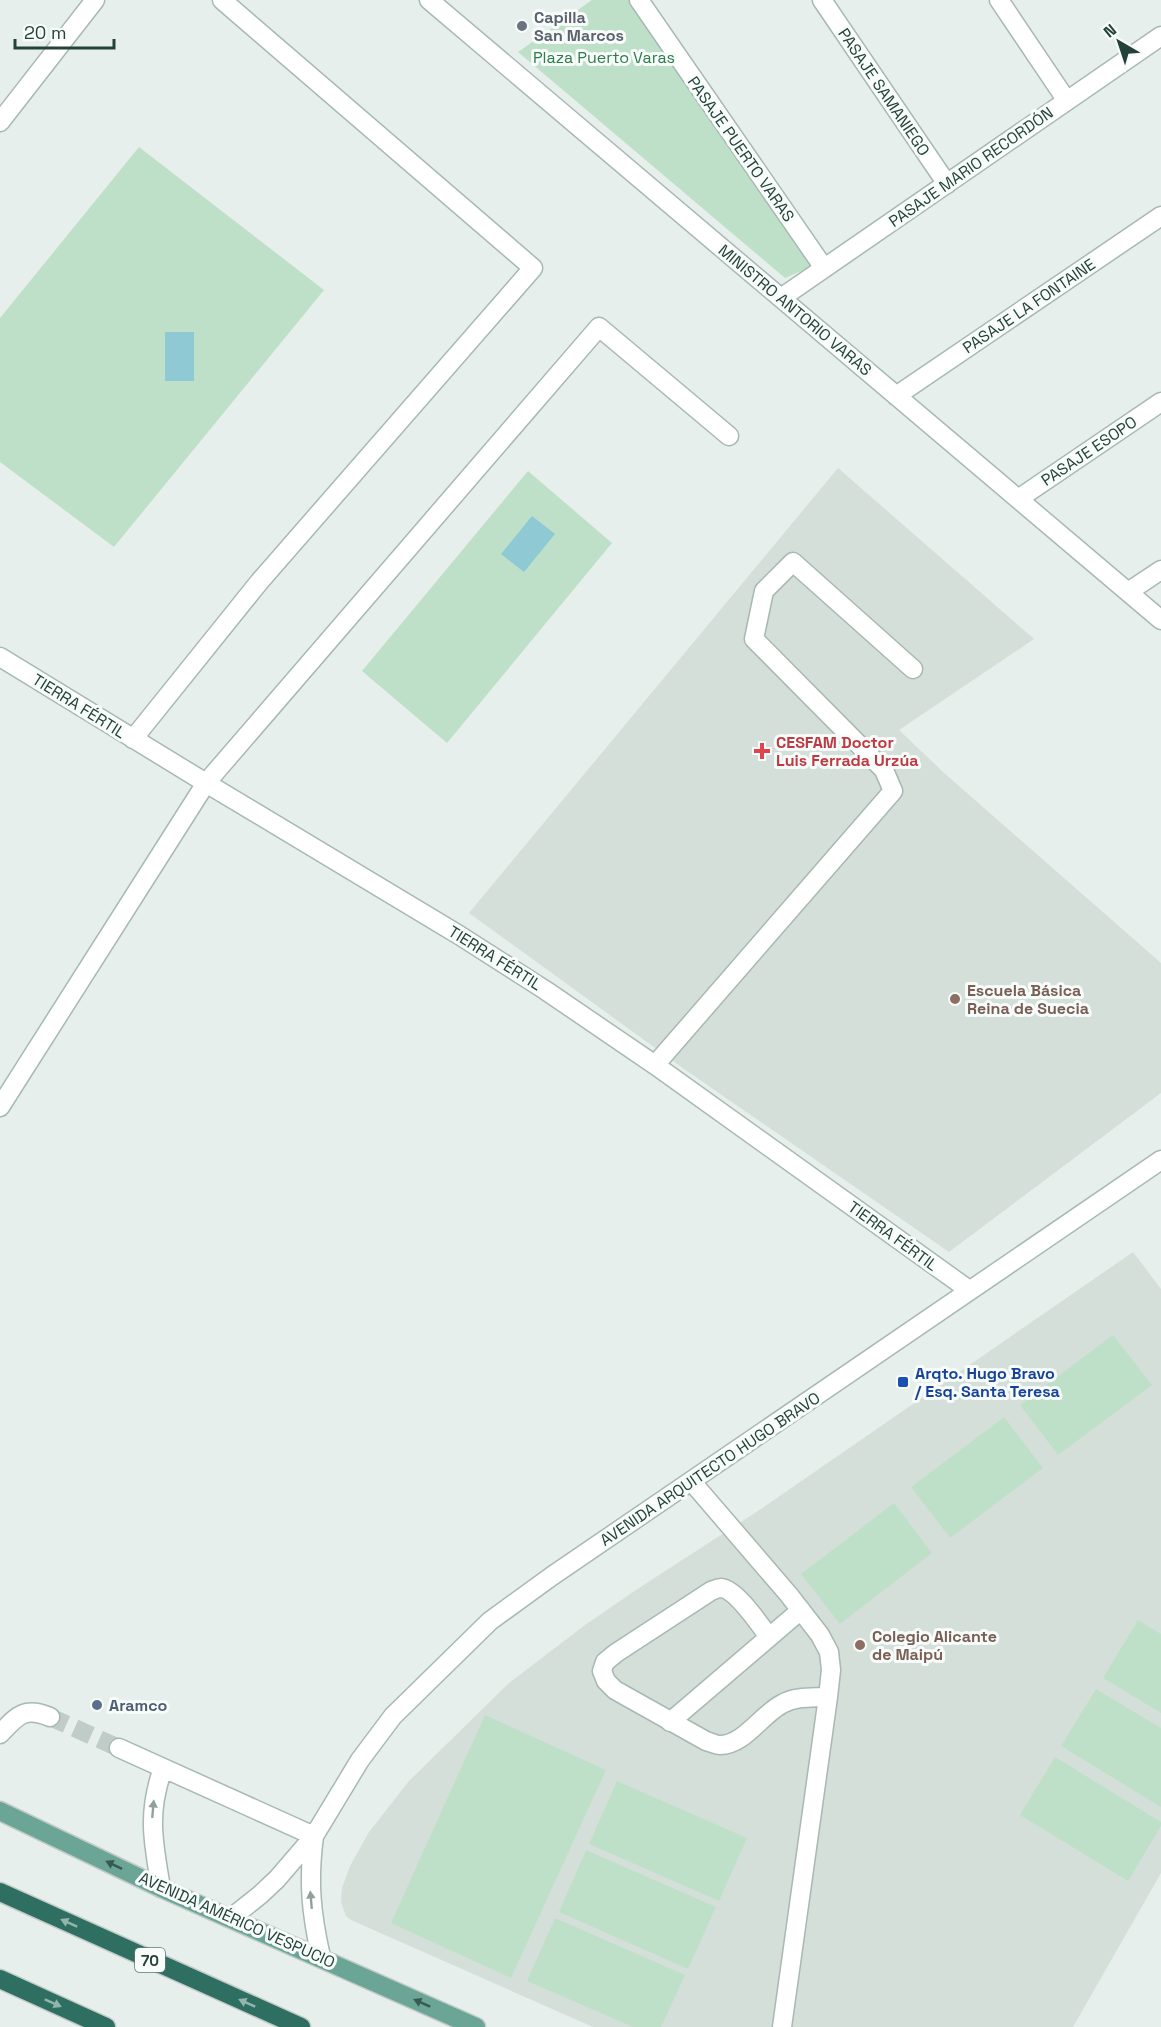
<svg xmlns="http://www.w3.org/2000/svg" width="1161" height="2027" font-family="'Space Grotesk',sans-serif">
	<rect width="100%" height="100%" fill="#e6efeb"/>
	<path fill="#d4dfda" d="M838,468L1034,639L899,730L943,772L1161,963V1093L949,1252L687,1071L469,913Z
		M1133,1252L1161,1289V1873L1073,2027H593L351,1920L346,1916L341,1902L342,1888L350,1866L369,1832L409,1781L509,1683L585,1625L639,1588L761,1509Z"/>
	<path fill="#bfe0c8" d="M592,0H629L813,266L785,278L518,52Z
		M139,147L324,290L114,547L0,462V318Z
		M528,471L612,543L447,743L362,671Z
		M1113,1335L1152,1385L1058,1455L1020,1405Z
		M1004,1417L1043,1468L950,1538L911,1487Z
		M894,1503L932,1553L840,1624L801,1574Z
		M1138,1620L1161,1634V1713L1103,1678Z
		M1096,1689L1161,1728V1807L1061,1746Z
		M485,1715L606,1770L511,1978L391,1923Z
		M1055,1757L1161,1822V1826L1128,1881L1020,1815Z
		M617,1781L747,1838L719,1901L589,1844Z
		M586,1850L716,1907L688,1969L559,1912Z
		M555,1918L685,1975L661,2027H633L527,1981Z"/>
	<path fill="#8ec9d4" d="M165,332H194V381H165Z
		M532,516L555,534L524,572L501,554Z"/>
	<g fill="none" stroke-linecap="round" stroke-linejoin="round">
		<path stroke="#bfccc8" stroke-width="18" stroke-dasharray="18 9" stroke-linecap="butt" d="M50,1717L119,1748"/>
		<defs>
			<path id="minor" d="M429,0L1161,620
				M639,0L824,268
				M822,0L947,184
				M999,0L1067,101
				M0,122L95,0
				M781,298L1161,36
				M896,396L1161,216
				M1018,499L1161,402
				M1128,592L1161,570
				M0,657L206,783L459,935L545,990L655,1065L969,1290
				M133,739L260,581L533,268L222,0
				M655,1065L893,791L884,770L754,639L764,591L793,562L913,669
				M0,1107L206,783L599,327L729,436
				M692,1482L789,1595L820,1635L829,1652L831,1670L828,1697L782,2027
				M769,1637C760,1625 736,1589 721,1588C717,1588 714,1590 711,1591L616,1653L605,1662L602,1671L606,1681L615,1690L706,1741C710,1742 716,1745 720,1745C744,1745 762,1714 782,1704C796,1696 812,1698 828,1697
				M670,1722L801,1610
				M0,1734C17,1716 24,1706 50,1717
				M119,1748L314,1836
				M314,1836C308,1881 311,1913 321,1957
				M161,1888C153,1841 147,1813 163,1768
				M231,1918L260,1895L277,1879L314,1836L360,1760L393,1716L490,1621L552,1576L1161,1160"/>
			<path id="major" d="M0,1811L161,1888L476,2027"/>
			<path id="highway" d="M0,1892L301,2027
				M0,1979L106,2027"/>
		</defs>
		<use href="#minor" stroke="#a8b8b2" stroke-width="21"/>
		<use href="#major" stroke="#c2cac8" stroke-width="21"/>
		<use href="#highway" stroke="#c2cac8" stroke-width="21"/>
		<use href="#minor" stroke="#fff" stroke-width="18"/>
		<use href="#major" stroke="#6aa596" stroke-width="18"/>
		<use href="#highway" stroke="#2f6f62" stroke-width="18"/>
	</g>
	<defs><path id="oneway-solid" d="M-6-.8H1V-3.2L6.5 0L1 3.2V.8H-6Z" transform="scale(1.5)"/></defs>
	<g fill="#92a09c">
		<use href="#oneway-solid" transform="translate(153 1809) rotate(-85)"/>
		<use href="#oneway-solid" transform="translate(311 1900) rotate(-95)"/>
	</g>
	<g fill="#365b51">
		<use href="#oneway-solid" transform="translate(114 1865) rotate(-154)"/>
		<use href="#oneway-solid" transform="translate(422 2003) rotate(-156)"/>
	</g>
	<g fill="#93b5ae">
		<use href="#oneway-solid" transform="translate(69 1923) rotate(-156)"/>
		<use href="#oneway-solid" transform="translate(53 2003) rotate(24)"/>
		<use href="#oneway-solid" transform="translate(247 2003) rotate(-156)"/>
	</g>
	<circle fill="#6b7280" stroke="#f7fbf9" stroke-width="2" cx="522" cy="26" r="6"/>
	<path fill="#e0444e" stroke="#f7fbf9" stroke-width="2" d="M759 742h6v6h6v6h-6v6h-6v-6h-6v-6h6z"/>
	<g fill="#8d6e63" stroke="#f7fbf9" stroke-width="2">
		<circle cx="955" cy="999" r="6"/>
		<circle cx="860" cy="1645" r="6"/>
	</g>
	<rect fill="#1a4fb4" stroke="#f7fbf9" stroke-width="2" x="897" y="1376" width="12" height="12" rx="3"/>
	<circle fill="#5c6f8a" stroke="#f7fbf9" stroke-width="2" cx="97" cy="1705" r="6"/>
	<g text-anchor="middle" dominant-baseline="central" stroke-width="6" stroke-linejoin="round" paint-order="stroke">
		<rect fill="#f7fbf9" stroke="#637a73" stroke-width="1.5" x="135" y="1948" width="30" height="24" rx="4.5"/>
		<g font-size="15" font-weight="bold" fill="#24423a">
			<text x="150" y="1960">70</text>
		</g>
		<g font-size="16" font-weight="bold" fill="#5b616d" stroke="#f7fbf9" text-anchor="start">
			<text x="534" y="17">Capilla<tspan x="534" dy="18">San Marcos</tspan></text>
		</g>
		<g font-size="16" fill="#2d7a4b" stroke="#f7fbf9">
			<text x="604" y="57">Plaza Puerto Varas</text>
		</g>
		<g font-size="16" fill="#24423a" stroke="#f7fbf9">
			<text transform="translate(884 92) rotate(56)">PASAJE SAMANIEGO</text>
			<text transform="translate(741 149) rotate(55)">PASAJE PUERTO VARAS</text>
			<text transform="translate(971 167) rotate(-35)">PASAJE MARIO RECORDÓN</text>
			<text transform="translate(1029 306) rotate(-34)">PASAJE LA FONTAINE</text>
			<text transform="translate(795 310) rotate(40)">MINISTRO ANTORIO VARAS</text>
			<text transform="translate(1089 451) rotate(-34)">PASAJE ESOPO</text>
			<text transform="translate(79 706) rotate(32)">TIERRA FÉRTIL</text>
			<text transform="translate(495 958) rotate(32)">TIERRA FÉRTIL</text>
			<text transform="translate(893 1236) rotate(36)">TIERRA FÉRTIL</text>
			<text transform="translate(710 1469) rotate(-34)">AVENIDA ARQUITECTO HUGO BRAVO</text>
			<text transform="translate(237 1920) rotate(24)">AVENIDA AMÉRICO VESPUCIO</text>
		</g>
		<g font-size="16" font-weight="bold" fill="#be3a42" stroke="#f7fbf9" text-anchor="start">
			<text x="776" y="742">CESFAM Doctor<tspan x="776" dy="18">Luis Ferrada Urzúa</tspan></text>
		</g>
		<g font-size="16" font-weight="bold" fill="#785e54" stroke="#f7fbf9" text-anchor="start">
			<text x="967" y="990">Escuela Básica<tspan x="967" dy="18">Reina de Suecia</tspan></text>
			<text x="872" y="1636">Colegio Alicante<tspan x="872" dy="18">de Maipú</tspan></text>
		</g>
		<g font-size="16" font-weight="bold" fill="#164399" stroke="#f7fbf9" text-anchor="start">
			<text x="915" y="1373">Arqto. Hugo Bravo<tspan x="915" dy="18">/ Esq. Santa Teresa</tspan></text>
		</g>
		<g font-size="16" font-weight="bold" fill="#4e5e75" stroke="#f7fbf9" text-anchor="start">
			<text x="109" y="1705">Aramco</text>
		</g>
	</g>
	<g transform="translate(1119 42) rotate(321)" stroke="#f7fbf9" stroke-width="4.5" paint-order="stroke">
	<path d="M0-4.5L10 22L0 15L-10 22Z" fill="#24423a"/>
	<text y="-9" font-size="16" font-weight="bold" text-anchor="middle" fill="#24423a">N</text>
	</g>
	<path d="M15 39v9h99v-9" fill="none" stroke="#24423a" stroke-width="3"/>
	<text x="24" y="39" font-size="18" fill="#24423a" stroke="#f7fbf9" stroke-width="4.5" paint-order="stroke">20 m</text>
</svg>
